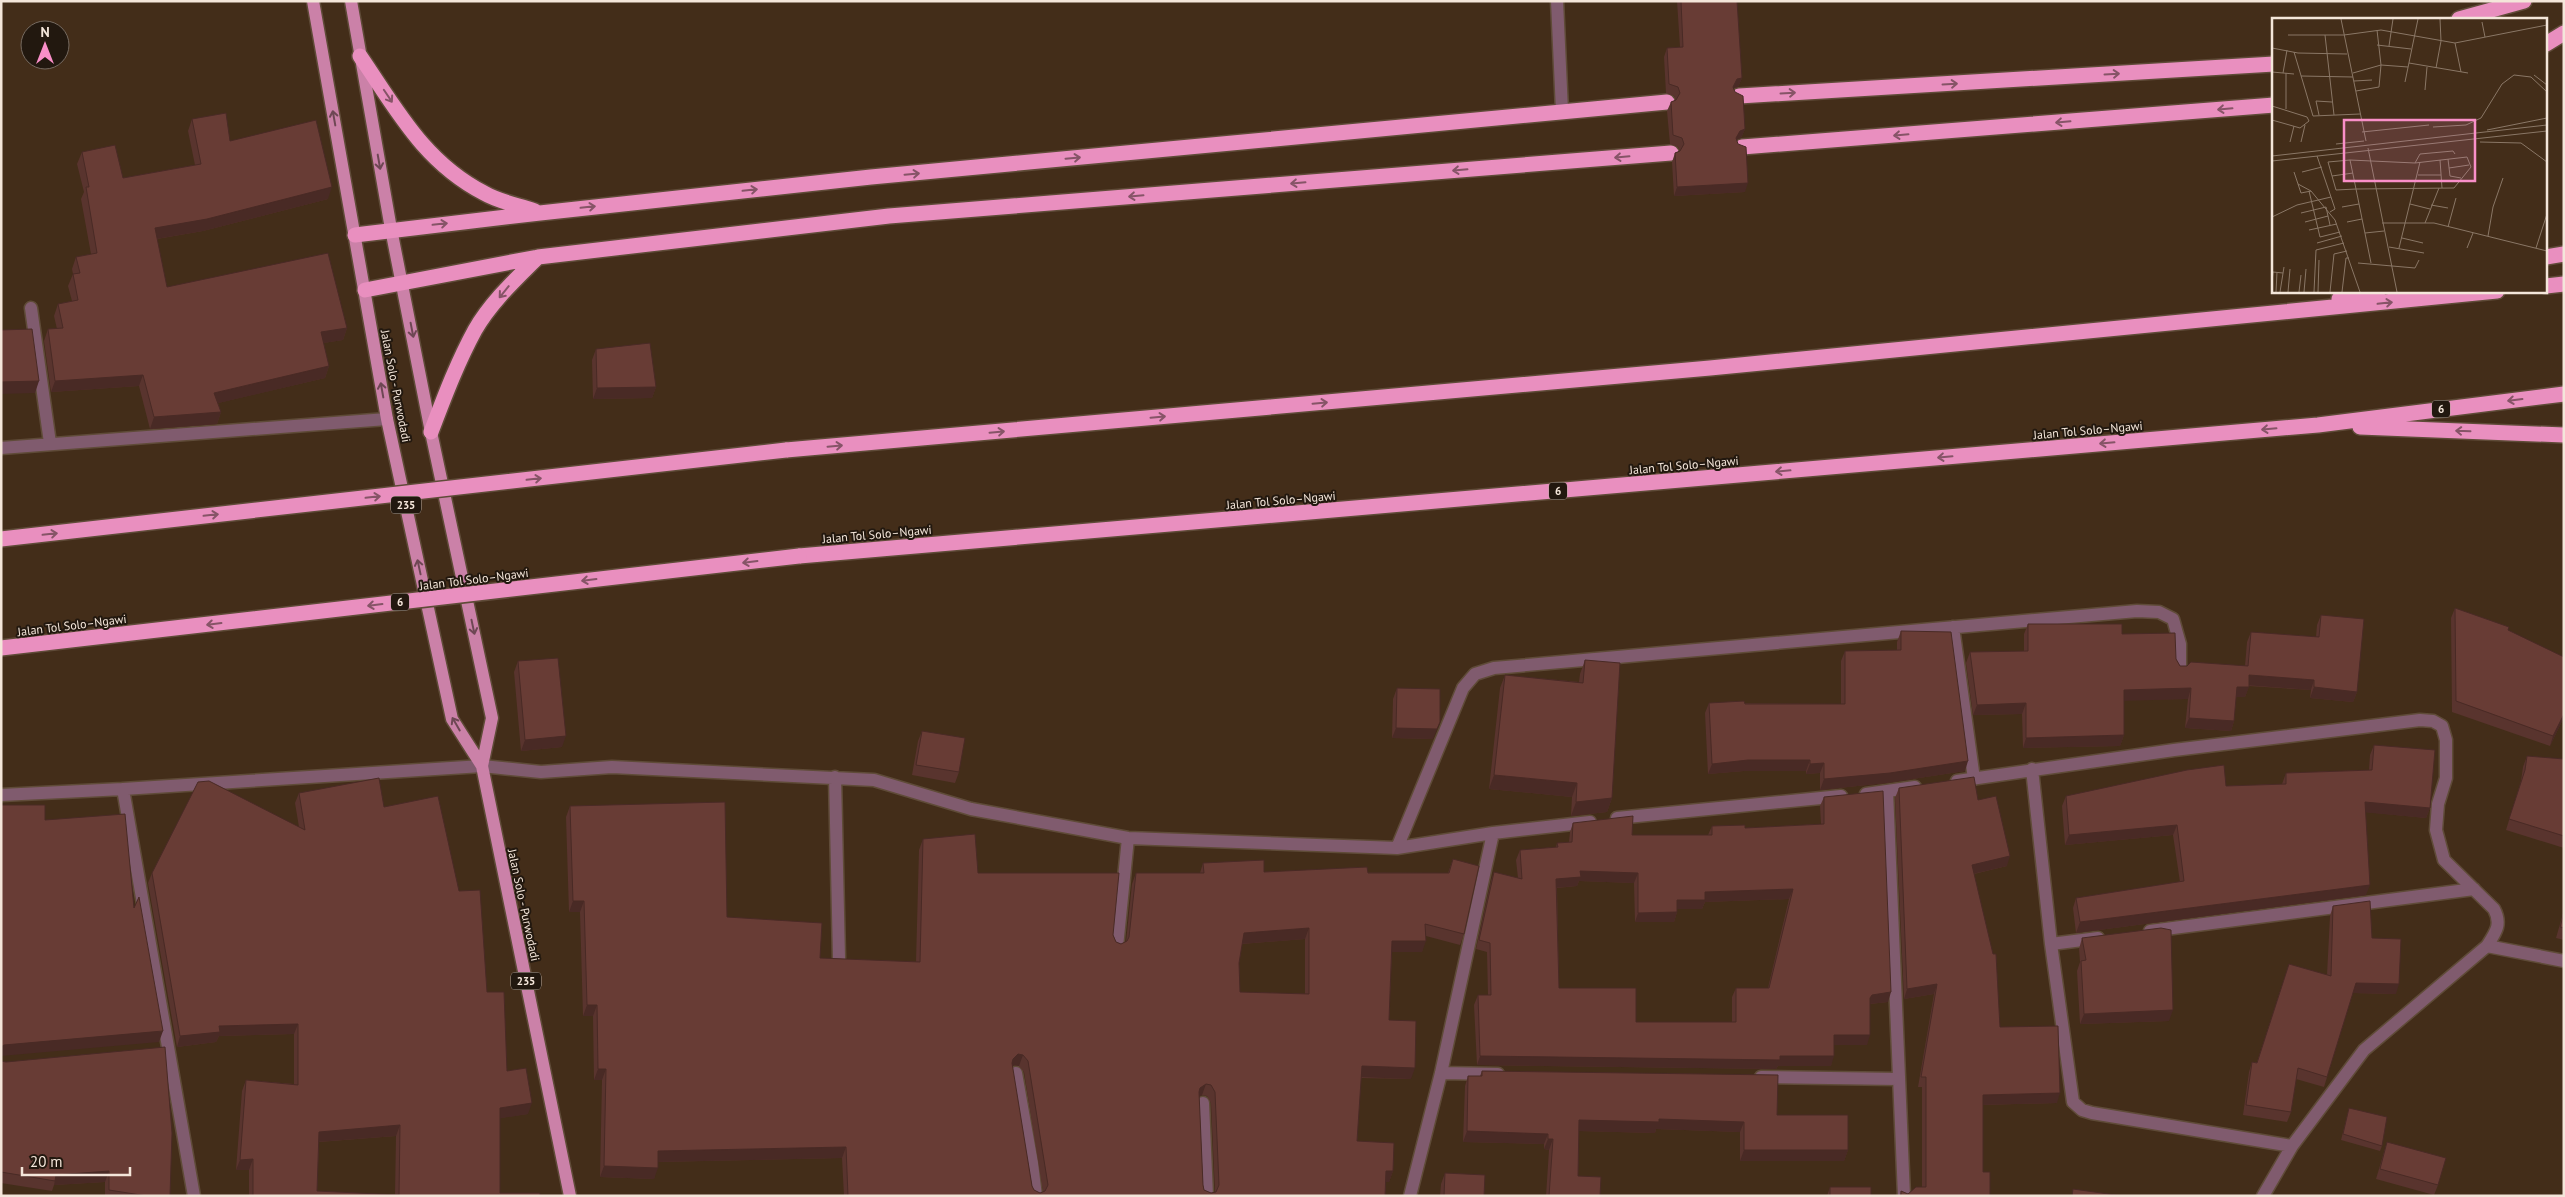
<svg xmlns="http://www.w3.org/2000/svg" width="2565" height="1197" font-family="'PT Sans',sans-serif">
	<rect width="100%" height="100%" fill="#432d19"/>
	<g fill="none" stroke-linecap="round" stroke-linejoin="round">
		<defs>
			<path id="minor" d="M1557,1L1562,111
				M31,308L50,443
				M1,448L387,419
				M1953,627L1974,779
				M2032,769L2051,944L2073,1102L2082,1110L2092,1113L2292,1146
				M835,777L839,958
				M1957,781L2174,750L2420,720L2433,721L2442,726L2446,740V778L2438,804L2436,830L2444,860L2494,909C2502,924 2496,932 2487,946L2364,1050L2292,1146L2263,1196
				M1887,791L1904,1196
				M1866,794L1915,787
				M1,795L123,789
				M1617,818L1841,796
				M1397,848L1463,688L1475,674L1494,668L2137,611L2159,612L2173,619L2180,644V669
				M2150,931L2474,889
				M2051,944L2098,938
				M2487,946L2564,961
				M1117,947L1128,838
				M1016,1073L1032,1163L1036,1196
				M1441,1073L1498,1074
				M1761,1077L1898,1079
				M1203,1103L1207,1196
				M194,1196L123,789L482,766L541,772L612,767L874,780L971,809L1128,838L1397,848L1493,833L1590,822
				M1410,1196L1441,1073L1493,833"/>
			<path id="major" d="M313,1L387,419L452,719L482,766L570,1196
				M351,1L391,229L431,432L492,718L482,766"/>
			<path id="highway" d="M2459,19L2524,1
				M2546,44L2564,33
				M360,56C397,110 424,162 484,193C499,202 518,205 535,211
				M1739,96L2274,64
				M1742,147L2274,105
				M355,235L540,213L871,177L1667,102
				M2546,257L2564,254
				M2546,286L2564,284
				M365,290L538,257L889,216L1671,153
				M2339,299L2378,291
				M2360,427L2564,435
				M431,432C444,398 457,363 475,330C491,302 516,279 538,257
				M786,450L1710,368L2497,291
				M799,556L2318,425L2564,394"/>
		</defs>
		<use href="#minor" stroke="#5f4b38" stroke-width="15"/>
		<use href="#major" stroke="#5f4b38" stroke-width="15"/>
		<use href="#highway" stroke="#5f4b38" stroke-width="18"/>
		<use href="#minor" stroke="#805b6e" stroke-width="12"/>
		<use href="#major" stroke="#cb81a8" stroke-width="12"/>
		<use href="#highway" stroke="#e98fbf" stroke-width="15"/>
		<defs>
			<path id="highway-bridge" d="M1,539L786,450
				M1,648L799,556"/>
		</defs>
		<use href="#highway-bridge" stroke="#5f4b38" stroke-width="18" stroke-linecap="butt"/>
		<use href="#highway-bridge" stroke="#e98fbf" stroke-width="15"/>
	</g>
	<path fill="#59342e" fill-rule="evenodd" d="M1677,1H1737L1742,78L1738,87L1733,88L1745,129L1741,138L1736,140L1745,192L1674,196L1672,162L1675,153L1680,151L1678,147L1670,144L1667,111L1671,102L1676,100L1674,96L1666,93L1664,57L1667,48L1680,47Z
		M192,119L328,199L203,231L157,239L167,287L347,328L343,340L323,343L329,366L325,378L218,403L221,412L217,424L150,429L139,386L51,392L44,341L48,329H57L54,316L58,304L72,301L68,286L73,274L72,269L76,257L91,254L81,199L84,192L77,164L82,152L123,178L195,165L188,131Z
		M596,349L656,387L652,398L593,399L592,360Z
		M2455,608L2508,630L2564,717L2550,746L2452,712L2451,618Z
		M2321,615L2357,692L2353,702L2310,698L2311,690L2249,686L2245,697H2236L2234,721L2231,731L2185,728L2188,699L2124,700V735L2120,746L2023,748L2022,714L1973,715L1966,663L1970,652L2024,651V634L2028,624L2122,634L2176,659L2180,666H2245L2247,642L2251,632L2316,637L2317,625Z
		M1901,631L1965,771L1886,783L1820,790V773L1806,774V771H1744L1708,774L1705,713L1709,703L1841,704V661L1845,651L1897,650V642Z
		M1585,660L1612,798L1607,812L1571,816L1572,797L1489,789L1500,688L1505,675L1579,682L1580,674Z
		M518,661L562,747L521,751L514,672Z
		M1397,688L1433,739L1392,738L1393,699Z
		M922,731L959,772L955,783L912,775L918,741Z
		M2374,745L2430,808L2426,818L2365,812L2366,895L2076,933L2073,908L2076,898L2180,882L2173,835L2065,845L2062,806L2066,796L2226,786L2282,784L2286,773L2369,770L2370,755Z
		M2527,756L2564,759V848L2506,830L2521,781L2523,767Z
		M1899,788L1978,800L2007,866L1974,874L2000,1027L2057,1103L1983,1105V1172L1990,1196H1900L1901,1191L1908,1194L1922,1187V1087H1918L1934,994L1904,999L1895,798Z
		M299,793L384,807L459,891L487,992L507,1071L528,1114L500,1118V1193L540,1196H249V1170H236L242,1091L246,1080L294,1084V1034L219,1036L216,1042L177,1047L148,883L152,873L299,827L295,803ZM396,1136L395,1195L317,1191L319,1142Z
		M1824,797L1888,1002L1870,1004L1867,1045H1834L1831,1066H1778L1776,1069L1477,1065L1474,1005L1478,995H1488L1487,952L1476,949L1491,881L1494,872L1518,878L1516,860L1520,850L1556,847L1557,843L1569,842L1570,832L1573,823L1632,835H1708L1712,826L1745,828L1821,824L1820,806ZM1579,881L1634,883L1635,922H1674L1677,912V909H1702L1705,902L1789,899L1768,988H1736L1732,997V1022H1636L1559,988L1557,888L1577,886Z
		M570,806L727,917L820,958L916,962L919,850L923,839L978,873L1113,935L1116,942L1121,944L1126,942L1132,884L1136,873H1200L1203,863L1264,872L1448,873L1453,859L1464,934L1460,945L1426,936L1422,952H1392L1389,1020L1411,1079L1361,1078L1357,1141L1393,1171L1389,1182H1386L1385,1196H844L842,1158L658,1162L654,1179L600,1177L602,1080H594L593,1016H583L580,912H569L566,817ZM1305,939V994L1240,992L1239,963L1242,944ZM1014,1065L1019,1066L1024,1072L1043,1192L1040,1193L1034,1190L1032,1186L1012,1067ZM1202,1095L1207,1096L1211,1103L1215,1192L1211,1193L1204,1190L1203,1185L1199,1097Z
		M2333,906L2372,938L2396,994L2353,993L2324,1087L2296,1079L2291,1112L2287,1122L2243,1115L2249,1072L2252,1062H2257L2289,964L2327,975L2330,916Z
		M2564,910V940L2556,938Z
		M2082,938L2169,1021L2080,1024L2077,971L2080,962L2079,949Z
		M1,1061L170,1196H105V1182L54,1185L52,1191L1,1183Z
		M1482,1071L1777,1115L1848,1150L1844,1161H1740V1132L1656,1129L1655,1133L1579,1131L1578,1176L1600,1196H1546L1549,1150L1544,1149V1144L1463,1142L1465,1086L1468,1076H1480Z
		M2349,1108L2382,1146L2380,1151L2341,1140Z
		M2387,1142L2438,1185L2434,1195L2376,1179L2384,1152Z
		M1445,1173L1484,1196H1440L1441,1184Z
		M1830,1187L1871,1196H1827Z"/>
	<path fill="#492a25" d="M1742,78L1738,87L1733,88V87L1737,79Z
		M1745,129L1741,138L1736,140V138L1740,131Z
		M1748,183L1745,192L1674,196L1677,187Z
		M332,187L328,199L203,231L150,240L155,228Z
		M347,328L343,340L317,344L321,332Z
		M329,366L325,378L210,405L214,393Z
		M143,375L139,386L51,392L55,381Z
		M39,381L35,393L1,394V382Z
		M656,387L652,398L593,399L597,388Z
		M221,412L217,424L150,429L154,417Z
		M2249,675L2314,680L2311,690L2245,685Z
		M2237,687H2249L2245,697H2233Z
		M2314,687L2357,692L2353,702L2310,698Z
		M2191,688L2188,699L2120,701L2124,690Z
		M2026,703L2022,714L1973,715L1977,705Z
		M2564,714V717L2550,746L2553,736Z
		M2189,718L2234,721L2231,731L2185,728Z
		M1440,722L1433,739L1392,738L1396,728Z
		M2124,735L2120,746L2023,748L2026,738Z
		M566,736L562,747L521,751L525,740Z
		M1748,760H1810L1806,771H1744L1708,774L1712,764Z
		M1968,761L1965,771L1886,783L1820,790L1824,779Z
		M1824,763L1820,773L1806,774L1810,764Z
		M1494,775L1577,783L1572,797L1489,789Z
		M1612,798L1607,812L1571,816L1576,802Z
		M2365,802L2430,808L2426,818L2361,812Z
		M2177,825L2173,835L2065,845L2069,835Z
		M2010,856L2007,866L1968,875L1972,865Z
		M1580,871L1638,873L1634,883L1579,881L1577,886L1553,888L1556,879Z
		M2370,885L2366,895L2076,933L2080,922Z
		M1793,889L1789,899L1705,902L1702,909H1674L1677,900L1705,892Z
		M573,901H584L580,912H569Z
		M1677,912L1674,922H1635L1638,913Z
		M1309,928L1305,939L1240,944L1244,933Z
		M1392,941H1426L1422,952H1388Z
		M2356,983L2399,984L2396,994L2352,993Z
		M1937,984L1934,994L1904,999L1907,989Z
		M1891,992L1888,1002L1869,1004L1870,998L1872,995Z
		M587,1005H597L593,1016H583Z
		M2173,1010L2169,1021L2080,1024L2084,1014Z
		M298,1024L294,1034L219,1036L216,1042L177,1047L180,1036L219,1026Z
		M163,1031L159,1042L1,1056V1047L4,1045Z
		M1834,1035H1870L1867,1045H1831Z
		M1018,1054L1023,1055L1019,1066L1014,1065L1009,1070L1013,1059Z
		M1480,1056H1834L1831,1066H1778L1776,1069L1477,1065Z
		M1362,1066L1415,1068L1411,1079L1358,1077Z
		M598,1069H606L602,1080H594Z
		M1206,1084L1202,1095L1196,1099L1200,1088Z
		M2060,1093L2057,1103L1979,1105L1983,1095Z
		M532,1103L528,1114L496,1119L500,1108Z
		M1659,1119L1744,1122L1740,1132L1656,1129L1655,1133L1576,1131L1579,1120Z
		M400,1125L396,1136L316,1142L319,1132Z
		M1467,1131L1548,1134L1544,1144L1463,1142Z
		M1548,1139H1553L1549,1150L1544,1149Z
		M846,1147L842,1158L654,1162L658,1151Z
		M1744,1150H1848L1844,1161H1740Z
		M253,1159L249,1170H236L240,1160Z
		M604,1166L658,1168L654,1179L600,1177Z
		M109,1171L105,1182L54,1185L56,1175Z
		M1386,1171H1393L1389,1182H1382Z"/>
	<path fill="#683c35" stroke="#492a25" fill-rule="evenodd" d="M1681,1H1737L1742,78L1737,79L1733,87L1735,92L1743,96L1745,129L1740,131L1736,138L1738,144L1746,147L1748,183L1677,187L1675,153L1680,151L1684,144L1682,138L1673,135L1671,102L1676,100L1680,93L1678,87L1669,84L1667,48L1683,47Z
		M226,113L230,141L316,120L332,187L207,219L155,228L167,287L328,253L347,328L321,332L329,366L214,393L221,412L154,417L143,375L55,381L48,329L63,328L58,304L78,300L73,274L80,273L76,257L97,253L86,187H89L82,152L115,145L123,178L201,164L192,119Z
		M32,329L39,381L1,382V330Z
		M650,343L656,387L597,388L596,349Z
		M2455,608L2509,627L2508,630L2564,657V714L2553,736L2456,701Z
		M2321,615L2364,619L2357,692L2314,687V680L2249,675V687H2237L2234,721L2189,718L2191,688L2124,690V735L2026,738V703L1977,705L1970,652L2028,651V624H2122V634L2175,633L2176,659L2180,666H2187L2191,662L2248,666L2251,632L2319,637Z
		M1901,631L1951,632L1968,761L1890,773L1824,779V763L1810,764V760H1748L1712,764L1709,703L1744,701L1745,704H1845V651L1901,650Z
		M558,658L566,736L525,740L518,661Z
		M1585,660L1620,663L1612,798L1576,802L1577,783L1494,775L1505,675L1583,683Z
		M1397,688L1440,689V722L1437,729L1396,728Z
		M922,731L965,738L959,772L916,765Z
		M2374,745L2435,750L2430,808L2365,802L2370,885L2080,922L2076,898L2184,881L2177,825L2069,835L2066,796L2187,770L2224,765L2226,786L2286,784V773L2372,770Z
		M2527,756L2564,759V836L2509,819L2525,770Z
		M1974,777L1978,800L1996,796L2010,856L1972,865L1993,954H1996L2000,1027L2058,1026L2060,1093L1983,1095V1172H1990V1196H1901V1191L1908,1194L1916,1187H1926V1077H1921L1937,984L1907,989L1899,788Z
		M379,778L384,807L438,796L459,891L480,890L487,992H504L507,1071L526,1068L532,1103L500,1108V1193H540V1196H253V1159L240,1160L246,1080L298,1085V1024L219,1026L220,1032L180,1036L152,873L198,782L209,781L305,830L299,793ZM400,1125L399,1195L317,1191L319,1132Z
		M1883,791L1891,992L1872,995L1870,998V1035H1834V1056H1780V1060L1480,1056L1478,995H1491L1490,943L1479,940L1494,872L1522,879L1520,850L1558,847L1557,843L1572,842L1573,823L1633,816L1632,835H1712V826L1745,825V828L1824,824V797ZM1580,871L1638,873V913L1677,912V900H1705V892L1793,889L1769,988H1736V1022H1636V988H1559L1556,879L1581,877Z
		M725,802L727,917L822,923L820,958L920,962L923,839L975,834L978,873H1119L1113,935L1116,942L1121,944L1127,941L1129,937L1136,873H1204L1203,863L1264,860V872L1367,867L1368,873H1449L1453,859L1479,866L1464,934L1425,924L1426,941H1392L1389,1020L1416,1021L1415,1068L1362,1066L1357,1141L1394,1143L1393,1171H1386L1385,1196H848L846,1147L658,1151V1168L604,1166L606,1069H598L597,1005H587L584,901H573L570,806ZM1309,928V994L1240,992L1239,963L1244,933ZM1018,1054L1023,1055L1028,1061L1048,1185L1045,1191L1040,1193L1034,1190L1032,1186L1012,1063L1013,1059ZM1206,1084L1211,1085L1215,1092L1219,1185L1216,1192L1211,1193L1204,1190L1203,1185L1199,1092L1200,1088Z
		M1,805H45V820L125,814L134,908L139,897L163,1031L4,1045L1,1047Z
		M2370,901L2372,938L2401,939L2399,984L2356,983L2327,1077L2298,1068L2291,1112L2246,1105L2252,1062L2257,1063L2289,964L2331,976L2333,906Z
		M2564,913V928L2560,927Z
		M2161,928L2171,930L2173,1010L2084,1014L2081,961L2086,960L2082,938Z
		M165,1047L172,1133L170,1196H147L109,1190V1171L56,1175L55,1181L1,1172V1061L6,1062Z
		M1482,1071L1778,1075L1777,1115H1848V1150H1744V1122L1659,1119V1122L1579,1120L1578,1176L1601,1177L1600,1196H1549L1553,1139H1548V1134L1467,1131L1468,1076H1482Z
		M2349,1108L2387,1117L2382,1146L2343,1134Z
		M2387,1142L2446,1158L2438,1185L2380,1169Z
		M1445,1173L1485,1175L1484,1196H1444Z
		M1830,1187H1871V1196H1830Z
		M2073,1189L2123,1196H2072Z"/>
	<defs><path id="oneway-shaft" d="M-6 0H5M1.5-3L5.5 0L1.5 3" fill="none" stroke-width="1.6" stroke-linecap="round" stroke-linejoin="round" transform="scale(1.25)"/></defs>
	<g stroke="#865467">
		<use href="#oneway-shaft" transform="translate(2112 74) rotate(-3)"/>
		<use href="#oneway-shaft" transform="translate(1950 84) rotate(-3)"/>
		<use href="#oneway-shaft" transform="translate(1788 93) rotate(-3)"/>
		<use href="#oneway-shaft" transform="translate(388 96) rotate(56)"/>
		<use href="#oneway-shaft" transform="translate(2225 109) rotate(175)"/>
		<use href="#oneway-shaft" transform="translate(2063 122) rotate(175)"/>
		<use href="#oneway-shaft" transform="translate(1901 135) rotate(175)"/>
		<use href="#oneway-shaft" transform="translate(1622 157) rotate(175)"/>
		<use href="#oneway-shaft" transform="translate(1073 158) rotate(-5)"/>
		<use href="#oneway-shaft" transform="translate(1460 170) rotate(175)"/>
		<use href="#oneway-shaft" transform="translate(912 174) rotate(-5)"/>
		<use href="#oneway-shaft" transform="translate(1298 183) rotate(175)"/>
		<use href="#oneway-shaft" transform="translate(750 190) rotate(-6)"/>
		<use href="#oneway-shaft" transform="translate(1136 196) rotate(175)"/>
		<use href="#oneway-shaft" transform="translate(588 207) rotate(-6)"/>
		<use href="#oneway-shaft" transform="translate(440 224) rotate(-6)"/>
		<use href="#oneway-shaft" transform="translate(504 292) rotate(129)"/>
		<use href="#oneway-shaft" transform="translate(2385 303) rotate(-6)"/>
		<use href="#oneway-shaft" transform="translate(2515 400) rotate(173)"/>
		<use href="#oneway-shaft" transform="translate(1320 403) rotate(-5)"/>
		<use href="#oneway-shaft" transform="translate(1158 417) rotate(-5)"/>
		<use href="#oneway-shaft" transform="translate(2269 429) rotate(175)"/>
		<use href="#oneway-shaft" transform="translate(2463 431) rotate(-178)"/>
		<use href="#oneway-shaft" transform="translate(997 432) rotate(-5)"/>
		<use href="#oneway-shaft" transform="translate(2107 443) rotate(175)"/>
		<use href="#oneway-shaft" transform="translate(835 446) rotate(-5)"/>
		<use href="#oneway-shaft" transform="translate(1945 457) rotate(175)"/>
		<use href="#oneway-shaft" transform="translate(1783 471) rotate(175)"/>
		<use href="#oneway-shaft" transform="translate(534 479) rotate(-6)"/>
		<use href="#oneway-shaft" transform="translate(373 497) rotate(-6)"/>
		<use href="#oneway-shaft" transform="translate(211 515) rotate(-6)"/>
		<use href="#oneway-shaft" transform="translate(50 534) rotate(-6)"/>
		<use href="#oneway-shaft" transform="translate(750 562) rotate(173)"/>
		<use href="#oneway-shaft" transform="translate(589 580) rotate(173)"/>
		<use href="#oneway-shaft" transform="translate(375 605) rotate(173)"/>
		<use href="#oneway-shaft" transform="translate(214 624) rotate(173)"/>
	</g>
	<g stroke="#6e4754">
		<use href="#oneway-shaft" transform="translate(334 118) rotate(-100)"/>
		<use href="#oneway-shaft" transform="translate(379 162) rotate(80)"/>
		<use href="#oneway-shaft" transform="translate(412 330) rotate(79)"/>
		<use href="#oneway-shaft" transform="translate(382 390) rotate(-100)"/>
		<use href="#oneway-shaft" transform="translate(419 567) rotate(-102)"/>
		<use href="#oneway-shaft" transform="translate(473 627) rotate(78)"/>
		<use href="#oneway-shaft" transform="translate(456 724) rotate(-120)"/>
	</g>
	<g text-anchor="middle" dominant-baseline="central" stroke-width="4" stroke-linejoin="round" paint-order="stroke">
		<g fill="#22180f" stroke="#b5a89d" stroke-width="1">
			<rect x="2432" y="400.5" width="18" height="17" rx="4"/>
			<rect x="1549" y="482.5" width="18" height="17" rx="4"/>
			<rect x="391" y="496.5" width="30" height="17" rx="4"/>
			<rect x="391" y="593.5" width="18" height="17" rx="4"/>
			<rect x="511" y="972.5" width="30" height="17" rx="4"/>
		</g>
		<g font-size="11" font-weight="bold" fill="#f4e6da">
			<text x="2441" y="409">6</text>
			<text x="1558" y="491">6</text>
			<text x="406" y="505">235</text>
			<text x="400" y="602">6</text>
			<text x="526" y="981">235</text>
		</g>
		<g font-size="12" fill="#f4e6da" stroke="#22180f">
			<text transform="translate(396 386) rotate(79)">Jalan Solo - Purwodadi</text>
			<text transform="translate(2088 430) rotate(-5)">Jalan Tol Solo–Ngawi</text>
			<text transform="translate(1684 465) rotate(-5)">Jalan Tol Solo–Ngawi</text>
			<text transform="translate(1281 500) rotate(-5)">Jalan Tol Solo–Ngawi</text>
			<text transform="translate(877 534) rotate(-5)">Jalan Tol Solo–Ngawi</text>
			<text transform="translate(474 579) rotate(-7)">Jalan Tol Solo–Ngawi</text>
			<text transform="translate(72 625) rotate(-7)">Jalan Tol Solo–Ngawi</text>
			<text transform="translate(524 905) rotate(78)">Jalan Solo - Purwodadi</text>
		</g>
	</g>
	<g transform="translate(2272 18)">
		<rect width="275" height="275" fill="#432d19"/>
		<path fill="none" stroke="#8a7766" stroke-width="1" d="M69,1L94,123M210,4L213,19M16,17H72L109,12L183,25L275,7M53,17L62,97M183,25L189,54M105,27L139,31M117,28L121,1M0,30L26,35L75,36M22,34L41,98L88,96M137,45L196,55M164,50L169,23L168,1M0,54L22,56M11,55L15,32M14,55V91M81,55L109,47L136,49M262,57L275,67M29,58L81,59M82,63L100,62M133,64L146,1M153,72L155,49M84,73L107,69L109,47L105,12M0,88L35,99L37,103L28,110L0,102M47,97L44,83L60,84M161,109L194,107L209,100L230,66L242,57L259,59L275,74M215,112L275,100M90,114L157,107M275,123V140M18,124L22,108M29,124L33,107M208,124L249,125L275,144M64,126L92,123M96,130L125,274M0,138L275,107M45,138L59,179M176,141L178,158L189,160M78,142L56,144L64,172L84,171L78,142L143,145L195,139L199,149L182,170L84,171L99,245M168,142L170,170M0,143L275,113M143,145L148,136L181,133L183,136M177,150L197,147M22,154L26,166L39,173M30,154L50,149M146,157H169M60,158L81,155M26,166L29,175L39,173L63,202L88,274M37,173L48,219L68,214M138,186L158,191M159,187L176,190M54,189L58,207M70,189L87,186M29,195L54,189M0,199L25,187L59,179L63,191L58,194M33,204L56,198M75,204L90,201M110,205H162L275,233M153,205L167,170M176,209L184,180M37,212L65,206M93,215L112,213M216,218L221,189L231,160M130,220L151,225M45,225L70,218M117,229L152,235M127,230L148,144M195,230L201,215M264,230L275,196M86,245L143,250L147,242M0,264L1,254L11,255M4,274L5,254M8,274L12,249M16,274L18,251M27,274L29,257M32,274L34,251M42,274L44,232L72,225M46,274L47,242M58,274L62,236L75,233M70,274L74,240H77"/>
		<path fill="#f98fc8" fill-opacity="0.15" stroke="#f98fc8" stroke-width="2.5" d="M72,102H203V163H72Z"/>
		<rect width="275" height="275" fill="none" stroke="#f4e6da" stroke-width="2.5"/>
	</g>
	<rect width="2565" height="1197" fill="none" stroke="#f4e6da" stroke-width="5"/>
	<g transform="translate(45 45)"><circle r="24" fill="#22180f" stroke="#766a60"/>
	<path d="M0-4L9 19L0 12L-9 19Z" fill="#f98fc8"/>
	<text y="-8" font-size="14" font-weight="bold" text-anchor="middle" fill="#f4e6da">N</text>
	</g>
	<path d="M22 1167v8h108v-8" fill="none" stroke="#f4e6da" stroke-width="2.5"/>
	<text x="30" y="1167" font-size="15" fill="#f4e6da" stroke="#22180f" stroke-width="4" paint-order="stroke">20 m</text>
</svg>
